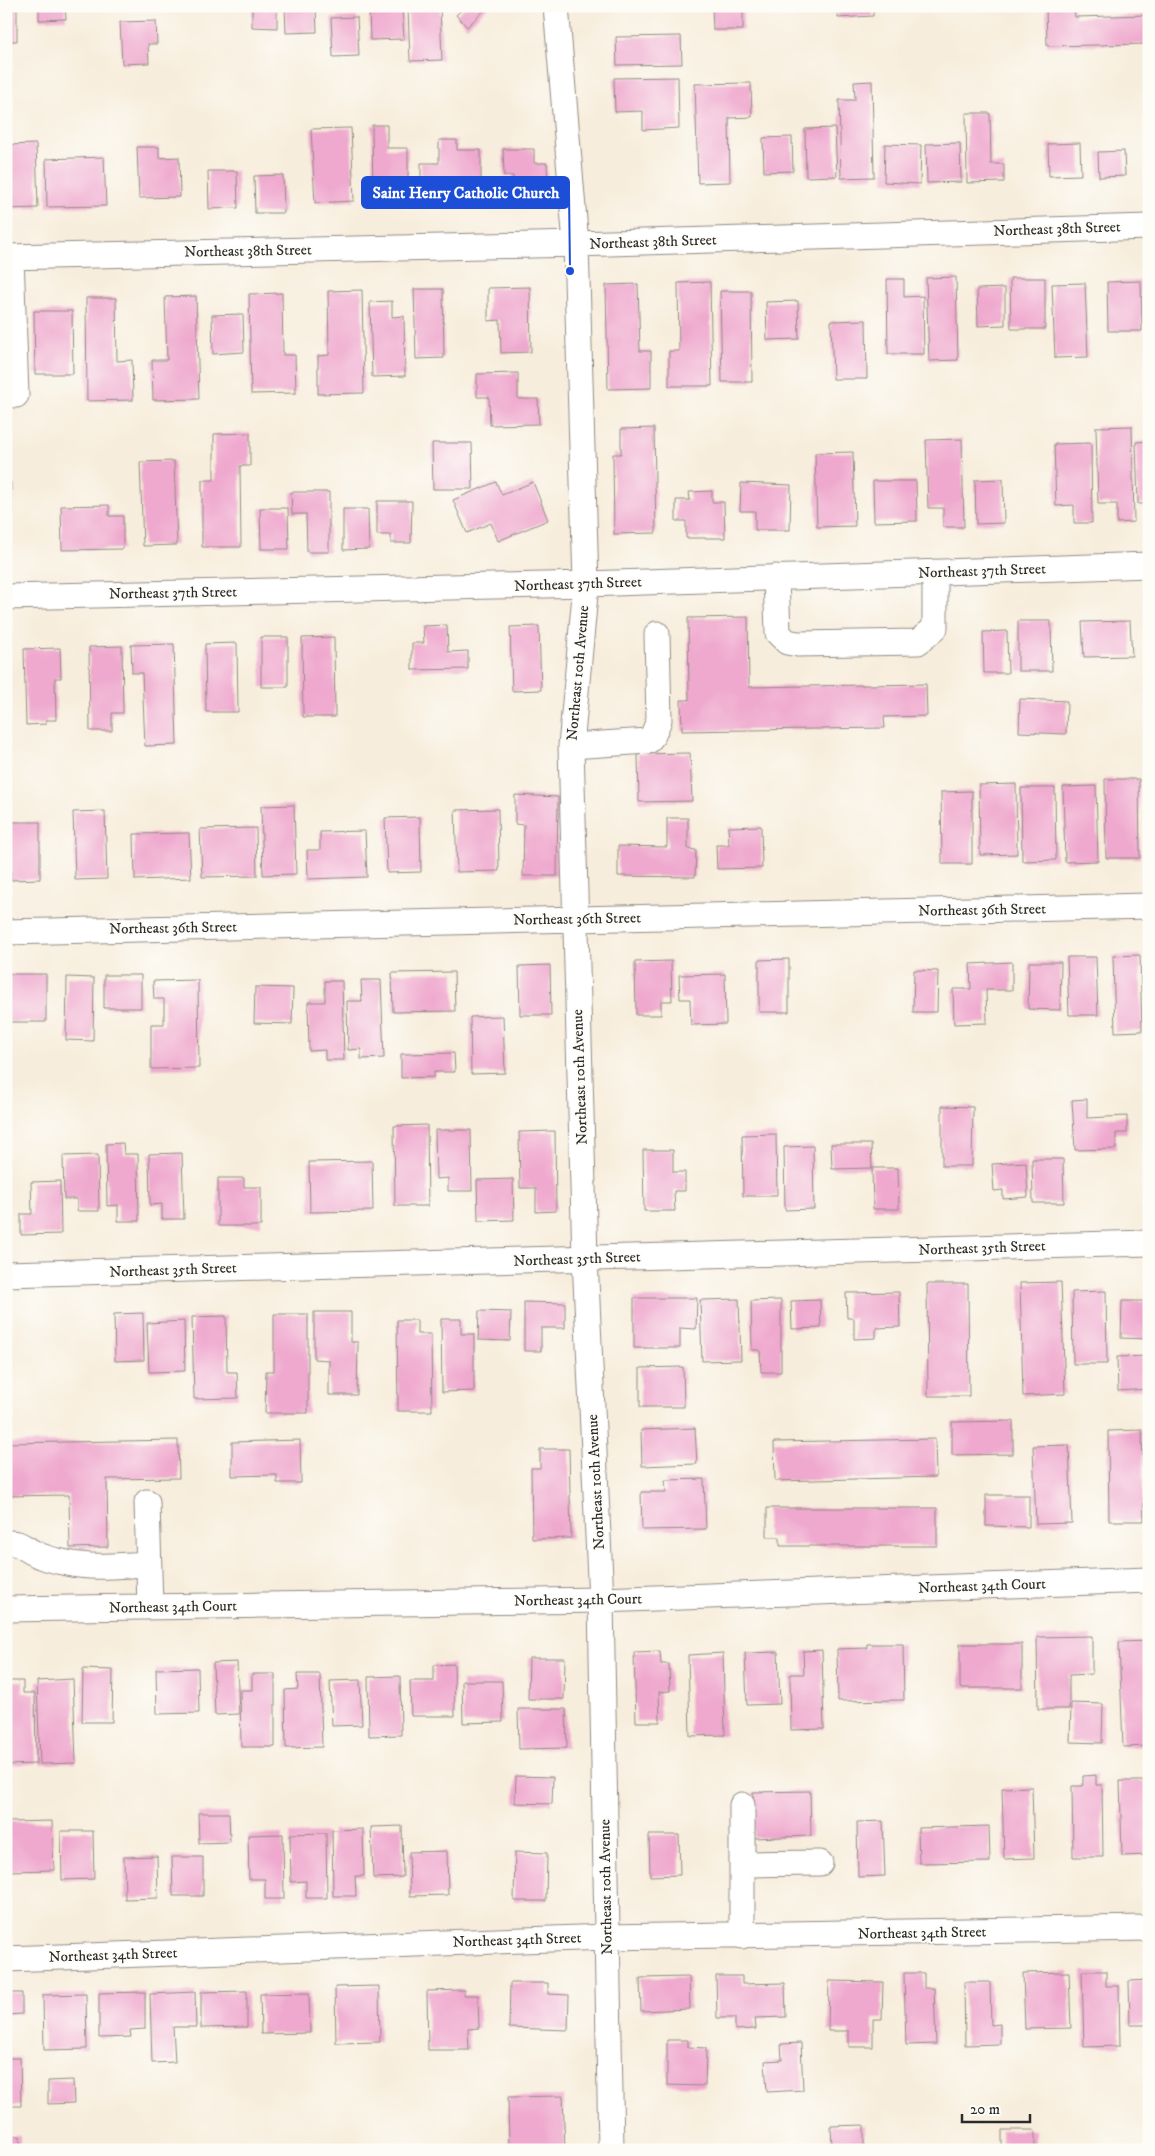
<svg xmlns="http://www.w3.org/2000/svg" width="1155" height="2156" font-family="'IM FELL DW Pica',serif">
	<rect width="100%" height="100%" fill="#fdfcf7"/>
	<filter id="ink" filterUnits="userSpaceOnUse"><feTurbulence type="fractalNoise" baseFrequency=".02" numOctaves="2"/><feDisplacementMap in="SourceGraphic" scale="10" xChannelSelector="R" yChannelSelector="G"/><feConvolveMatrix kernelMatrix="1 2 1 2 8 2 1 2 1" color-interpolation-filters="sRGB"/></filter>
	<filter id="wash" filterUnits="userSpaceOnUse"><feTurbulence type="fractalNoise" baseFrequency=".0096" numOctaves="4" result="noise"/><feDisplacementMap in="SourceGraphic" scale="20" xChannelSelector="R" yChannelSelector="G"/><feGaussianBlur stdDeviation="1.12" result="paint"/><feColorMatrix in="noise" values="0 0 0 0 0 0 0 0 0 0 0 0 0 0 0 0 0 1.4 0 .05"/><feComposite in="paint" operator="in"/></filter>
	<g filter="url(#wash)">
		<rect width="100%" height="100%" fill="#f7eddc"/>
		<g id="blocks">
			<path fill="#efa8ce" d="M6,6H17V41H6Z
				M39,6H65L66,19L39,20Z
				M119,6H150V9H119Z
				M252,6H277V28L252,27Z
				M285,6H316L317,32L286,33Z
				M369,6H402L404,39L370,40Z
				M420,6H440L442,60L410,61L408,9H420Z
				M466,6H489L467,27L456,15Z
				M712,6H743V30H713Z
				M838,6H873V16L838,18Z
				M1046,6H1074L1075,17L1149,15V44L1047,46Z
				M357,17L359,56L333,57L331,18Z
				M156,21L157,44H148L149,63L122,64L120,22Z
				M681,36L682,64L617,65L616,37Z
				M678,77L679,128L643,130V111L615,112L614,78Z
				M872,81L874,177L841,178L839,100H855L854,82Z
				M751,83L752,117L729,118L730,182L698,183L695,84Z
				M966,113H990L991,164H1004V182L967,183Z
				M372,125H387V148H408V201H373Z
				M351,128L354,201L315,203L311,129Z
				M835,128L837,176L806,177L805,129Z
				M792,137L793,171L764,172L763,138Z
				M439,140H457V150H481V192L440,193V200L421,201V163H439Z
				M960,143L961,182L927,183L926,144Z
				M1080,143L1081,175L1049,176L1048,144Z
				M36,144L38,208L6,209V145Z
				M885,144L921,145L920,184L884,182Z
				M137,147H159V158L179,157L180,197L139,198Z
				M503,149H534V163H547L548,195L514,196L513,176H504Z
				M1124,151L1125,176L1099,177L1098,152Z
				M104,157L106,206L47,207L46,159Z
				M208,171H237L238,208L209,209Z
				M283,175L284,213H255L254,176Z
				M956,277L958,360L929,361L926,278Z
				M1010,278H1045V329H1011Z
				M887,279H904V297L923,296L924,354H888Z
				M1141,281L1142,331H1108L1107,282Z
				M710,282L712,386H669V351H679L678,283Z
				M1085,283L1088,357L1055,358L1052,284Z
				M638,284L640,351H651V388L608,389L606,285Z
				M530,287L531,352L501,353L500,320L488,321V288Z
				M1005,288V325L978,326L977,289Z
				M414,289H443L444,358L416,359Z
				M362,290L364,393L318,394V356L329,355L328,291Z
				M720,291H751L752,382H722Z
				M282,293L283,355H295L296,393L251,394L249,294Z
				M196,296L199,399L153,400L152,360H167L165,297Z
				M86,298H116L117,361L132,360L133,400L87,401Z
				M392,301V317L404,316L405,376L372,377L370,302Z
				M798,301L799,339L767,340L766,302Z
				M34,311H72L73,374H35Z
				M243,314L244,352L213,354L212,315Z
				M866,320L867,379H833L831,321Z
				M518,373V399H538L539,424L490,425L489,397H477V374Z
				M1132,426L1134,522L1117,523V504H1098L1096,427Z
				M654,428L656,533L614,534L613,454H621V429Z
				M250,433V466H240L241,547H202V480H214V434Z
				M962,439L964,527H943V508H928L926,440Z
				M1149,441V504H1138L1136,442Z
				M432,443H472L473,489H433Z
				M1091,443L1092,523H1074V505L1056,506L1054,444Z
				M853,452L855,526L817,527L815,453Z
				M174,461L177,545L143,546L140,462Z
				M1003,479L1004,523L976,524L975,480Z
				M873,481H916L917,521L874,522Z
				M6,482H11L12,514H6Z
				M496,482L502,495L533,482L548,520L498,541L491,523L467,533L453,500Z
				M741,483L791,485L790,530H755V511H740Z
				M712,491V502H724L725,538H686V521H676V500H690L689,492Z
				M291,492H329V552H307L306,514H292Z
				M377,501H412L411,543H391V535H377Z
				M109,505V516H123V549L62,550L61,506Z
				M260,508H288L289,549H261Z
				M343,509H368L369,549L343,550Z
				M748,617L749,687L926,684L927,716L884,717L885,728L682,731L681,700H689L688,618Z
				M1018,621H1051L1052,671H1018Z
				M1130,621L1132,656L1084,657L1082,622Z
				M447,625L448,652L468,651V669L412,670V643H424L423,626Z
				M539,626L541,690L512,691L510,627Z
				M1007,631L1008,673H984L983,632Z
				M261,637H288V687H261Z
				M334,637L335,717H303L302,638Z
				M237,643L238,712H206L205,644Z
				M174,644L177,745L145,746L142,673H132L131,645Z
				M122,646L123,713H112V731H90L89,647Z
				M60,648L61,678H55L56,720H46V724L26,725L24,649Z
				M1020,699L1067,701L1066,734L1019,732Z
				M690,753L692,801L639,802L638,754Z
				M1105,779H1139L1140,858H1106Z
				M1016,784L1017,854L980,855L979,785Z
				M1096,786L1098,861L1065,862L1063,787Z
				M1021,788H1055L1056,860L1022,861Z
				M972,791V864H942L941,792Z
				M515,795L558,797L557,876H523L524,825L515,824Z
				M294,805L296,874L263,875L261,806Z
				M498,809L499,871L457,872L455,810Z
				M105,811L107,879L75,880L73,812Z
				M420,817L421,872L387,873L385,818Z
				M667,818H688V849L696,850L695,877L618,876V846L667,847Z
				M10,822H40V879L11,880Z
				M761,826L762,868L717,869L716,845H729L728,827Z
				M256,828L257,876L202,877L200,829Z
				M365,831L367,877L308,879L307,850H320V832Z
				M189,833L191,878L135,880L134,834Z
				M1140,955L1142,1031L1115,1032L1113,956Z
				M1067,957H1096L1098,1015H1069Z
				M789,959V1012H759V960Z
				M671,961L672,1001H661V1015H636L635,962Z
				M1012,962V990H986L987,1023L954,1024L953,989H971L970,964Z
				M1029,962H1061L1060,1010L1028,1009Z
				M550,965L551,1015H520L519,966Z
				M914,970L938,971L937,1012H913Z
				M454,972L455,1011L393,1012L392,973Z
				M6,974H46V1022H6Z
				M725,974L726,1024L691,1025L690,999H680L679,975Z
				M104,975H141V1008H104Z
				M67,977L94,978L93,1041L66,1040Z
				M198,980L199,1068L151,1069V1024H164V999H154L153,981Z
				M361,980H381L384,1058L361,1059V1049L348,1050L347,1001H362Z
				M325,981H342L344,1060H325V1050L309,1051L308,1002H325Z
				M255,987L293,988L292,1024L254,1023Z
				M503,1016L505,1073L471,1074L470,1017Z
				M454,1053L455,1072H434V1077L401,1078V1054Z
				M1087,1099V1118L1127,1116V1133H1116V1149L1075,1150L1072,1100Z
				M942,1106L973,1107L972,1166H942Z
				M427,1125L428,1206H395L394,1126Z
				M435,1130H471L472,1191H448V1178L436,1179Z
				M555,1131L556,1211L536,1212V1188H520L519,1132Z
				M776,1134L777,1196H743L742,1135Z
				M123,1143L124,1154H138L139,1221H118V1205L107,1206L106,1144Z
				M831,1144H871L872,1168L832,1169Z
				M813,1146L814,1209L785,1210L784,1147Z
				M643,1150H673V1172H685V1191H674L675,1211H644Z
				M182,1153L184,1219H162V1204L150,1205L149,1154Z
				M98,1155L99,1211H77V1199H64L63,1156Z
				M1032,1159H1063L1064,1203H1033Z
				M372,1161L373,1211L310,1212L309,1162Z
				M1026,1162L1028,1197L1003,1199V1190L994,1191L992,1164Z
				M872,1168H898L899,1209H873Z
				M218,1178H244V1187H261V1226H218Z
				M513,1179L514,1220L478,1221L477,1180Z
				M60,1181L61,1234L21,1235V1214H32L31,1182Z
				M1061,1282L1065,1394L1023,1396L1020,1283Z
				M927,1284H968L969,1396H928Z
				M1106,1291L1107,1364H1073L1072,1292Z
				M899,1292L900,1327L876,1328V1338L854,1339V1318H847L846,1293Z
				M634,1298H697L696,1329L680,1328V1348H634Z
				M739,1299L741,1360L702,1361L700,1300Z
				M781,1300V1372H761L760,1350H752L751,1301Z
				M820,1300L821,1328L792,1329L791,1301Z
				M1122,1301H1149V1339L1121,1338Z
				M524,1302L565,1303V1328H541V1351H524Z
				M479,1311L511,1312L510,1341L478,1340Z
				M314,1312H351V1342H358L357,1395H329V1360L314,1359Z
				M143,1313L144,1360L115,1361L114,1314Z
				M274,1314H308V1413H265L266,1371H274Z
				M226,1316L227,1372H237L238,1398L194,1399L192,1317Z
				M441,1319H461V1334H474V1391L442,1392Z
				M397,1320H417V1334H431L432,1411H398Z
				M184,1321L185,1371L149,1372L147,1323Z
				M1149,1356V1389L1118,1391L1117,1357Z
				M683,1367L684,1407H640V1368Z
				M1013,1421V1454L952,1455V1422Z
				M695,1428L697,1464L642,1466L641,1430Z
				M1142,1430L1144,1521H1109L1108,1431Z
				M935,1439L936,1477L775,1481L774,1442Z
				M178,1440L179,1478L107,1479L108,1547L70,1548L69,1495L6,1496V1443Z
				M300,1440L301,1483H277V1475L232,1476V1442Z
				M1069,1445L1072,1523L1036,1524L1033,1446Z
				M540,1449H569L571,1538L532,1539L531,1468H540Z
				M704,1479L706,1529L642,1530L641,1492H666L665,1480Z
				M986,1495H1029V1527L986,1526Z
				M767,1508H937V1546H780V1537H767Z
				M1092,1636V1674L1069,1675V1709H1038L1037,1637Z
				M1149,1641V1746L1123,1747L1119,1642Z
				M867,1644H903L904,1700L838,1701L837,1649L867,1648Z
				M960,1644H1022V1688H960Z
				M822,1650L824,1729L791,1730L790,1674H804L803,1651Z
				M660,1651L661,1664H669L670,1691L659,1692L660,1722H636L634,1652Z
				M778,1652L780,1704L747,1705L745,1653Z
				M723,1653L725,1735L690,1736L688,1655Z
				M529,1658H565L564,1699H528Z
				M237,1662L239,1714L215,1715L213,1663Z
				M454,1664L455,1716H411L410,1681H434V1665Z
				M198,1668L199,1713L157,1714L156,1669Z
				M83,1669L113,1670L112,1722H82Z
				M252,1674H275V1747H241L240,1690H252Z
				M297,1674H320L322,1747L286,1748L285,1690L298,1689Z
				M400,1676L401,1735L369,1736L368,1677Z
				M73,1679L76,1763L40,1764L37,1681Z
				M360,1680L362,1725L332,1726L330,1681Z
				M6,1681H23V1693H35L36,1764L6,1765Z
				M462,1681H502L503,1722L463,1723Z
				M1071,1703L1103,1704L1102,1743L1070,1742Z
				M518,1709H566L567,1748L519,1749Z
				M1096,1775V1785H1102L1103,1857H1073L1072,1786H1083V1776Z
				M516,1776L553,1777L552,1804L515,1803Z
				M1120,1781H1149V1855L1122,1856Z
				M1032,1787L1034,1858L1004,1859L1002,1788Z
				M810,1791L811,1836L754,1838L753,1792Z
				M198,1813H229L230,1842L199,1843Z
				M52,1821L54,1870L9,1871L8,1822Z
				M883,1821L885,1876L858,1877L857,1822Z
				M402,1826L403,1877L373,1878L371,1827Z
				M989,1826L990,1862L919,1863L918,1828Z
				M363,1829L364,1876H355L356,1896H333L332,1830Z
				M61,1831H93L94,1879L62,1880Z
				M326,1833L327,1898H306V1881L291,1882L290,1834Z
				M283,1834L284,1899H265V1879H249L248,1835Z
				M649,1835H679L680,1875L650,1876Z
				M447,1851L448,1895L410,1896L409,1852Z
				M515,1852L547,1853L546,1901H514Z
				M157,1856L158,1898L125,1899L124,1857Z
				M172,1857H203V1896H173Z
				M1082,1971H1106V1986H1119L1120,2046L1084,2047Z
				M1069,1972L1071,2028L1025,2029L1023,1973Z
				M904,1973H924V1988H934L936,2044L906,2045Z
				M716,1976H742V1984L785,1983L786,2017L755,2018L756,2029L735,2030V2018H717Z
				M689,1977L690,2009L641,2011L640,1978Z
				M1149,1980V2025H1130L1129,1981Z
				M829,1981L883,1982L882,2019H873V2047H849V2031H828Z
				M964,1982H990L991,2025L1000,2024V2044L965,2045Z
				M510,1983H548V1994L569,1995L568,2030L509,2028Z
				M379,1986L380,2042L336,2043L335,1987Z
				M464,1990V1995H478L479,2028L468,2029L469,2050H428L427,1991Z
				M247,1991V2027L201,2028V1992Z
				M145,1992V2029L130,2030L131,2037L99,2038V1993Z
				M195,1992L196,2027H173L175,2062L152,2063L150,1994Z
				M6,1993H22V2014L6,2015Z
				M309,1993L310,2033L261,2034L260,1994Z
				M86,1994L87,2049L44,2050L43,1995Z
				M667,2040H688V2047L706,2048L705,2086L667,2085Z
				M801,2043L803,2090L767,2092L765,2061L782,2060L781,2044Z
				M6,2058H20L21,2106H6Z
				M73,2080L74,2103L48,2104V2081Z
				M563,2096L565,2150H509L508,2097Z
				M864,2125V2150H832L831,2126Z
				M1002,2130H1035V2150H1002Z
				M6,2136H20V2150H6Z"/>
		</g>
	</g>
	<g filter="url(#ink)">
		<use href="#blocks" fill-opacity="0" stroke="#918c84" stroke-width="1"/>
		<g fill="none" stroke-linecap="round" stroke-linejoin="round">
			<defs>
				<path id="minor" d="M556,6L576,244L586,584L571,746L585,1259L601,1600L611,2150
					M6,257L576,244L1149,227
					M11,257L16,395
					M776,577L778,633L787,642L798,644L918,642L935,628V572
					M6,597L586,584L1149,565
					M571,746L648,741L653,735L659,720L657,634
					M6,932L1149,906
					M6,1274L1149,1243
					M147,1502L150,1607
					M6,1543C21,1542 22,1547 34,1553C43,1558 57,1561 67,1563C93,1569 122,1565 148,1564
					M6,1609L601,1600L1149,1580
					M743,1864L820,1863
					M742,1936V1805
					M6,1959L607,1937L1149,1928"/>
			</defs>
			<use href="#minor" stroke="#918c84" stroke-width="27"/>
			<use href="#minor" stroke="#fff" stroke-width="25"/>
		</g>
	</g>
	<g text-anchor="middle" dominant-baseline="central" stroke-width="4" stroke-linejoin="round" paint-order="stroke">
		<g font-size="15" fill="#2b2b2b" stroke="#fdfcf7">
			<text transform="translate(1057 229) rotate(-2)">Northeast 38th Street</text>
			<text transform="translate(653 242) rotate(-2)">Northeast 38th Street</text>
			<text transform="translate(248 251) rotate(-1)">Northeast 38th Street</text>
			<text transform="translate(982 571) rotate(-2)">Northeast 37th Street</text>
			<text transform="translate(578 584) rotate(-2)">Northeast 37th Street</text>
			<text transform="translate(173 593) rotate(-1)">Northeast 37th Street</text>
			<text transform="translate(578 673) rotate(-85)">Northeast 10th Avenue</text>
			<text transform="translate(982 910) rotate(-1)">Northeast 36th Street</text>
			<text transform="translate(577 919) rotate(-1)">Northeast 36th Street</text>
			<text transform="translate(173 928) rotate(-1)">Northeast 36th Street</text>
			<text transform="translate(580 1077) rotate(-92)">Northeast 10th Avenue</text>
			<text transform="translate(982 1248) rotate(-2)">Northeast 35th Street</text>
			<text transform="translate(577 1259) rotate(-2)">Northeast 35th Street</text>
			<text transform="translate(173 1270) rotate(-2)">Northeast 35th Street</text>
			<text transform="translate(596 1482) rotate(-93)">Northeast 10th Avenue</text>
			<text transform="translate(982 1586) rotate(-2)">Northeast 34th Court</text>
			<text transform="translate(578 1600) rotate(-1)">Northeast 34th Court</text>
			<text transform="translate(173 1607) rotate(-1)">Northeast 34th Court</text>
			<text transform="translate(606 1887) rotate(-91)">Northeast 10th Avenue</text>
			<text transform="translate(922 1933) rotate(-1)">Northeast 34th Street</text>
			<text transform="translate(517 1940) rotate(-2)">Northeast 34th Street</text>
			<text transform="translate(113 1955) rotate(-2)">Northeast 34th Street</text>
		</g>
	</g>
	<path fill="none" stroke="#1d4ed8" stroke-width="2" d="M570 271L569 192"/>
	<circle fill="#1d4ed8" stroke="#fdfcf7" stroke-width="2" cx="570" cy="271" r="5"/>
	<rect fill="#1d4ed8" stroke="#1d4ed8" stroke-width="2" x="362" y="177" width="207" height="31" rx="5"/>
	<g font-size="16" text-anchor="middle" font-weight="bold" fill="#fff">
		<text x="466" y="198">Saint Henry Catholic Church</text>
	</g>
	<rect width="1155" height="2156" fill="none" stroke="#fdfcf7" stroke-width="25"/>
	<path d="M962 2114v8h68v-8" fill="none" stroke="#2b2b2b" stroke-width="2.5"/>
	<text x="970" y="2114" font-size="15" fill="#2b2b2b" stroke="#fdfcf7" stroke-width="4" paint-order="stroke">20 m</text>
</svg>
